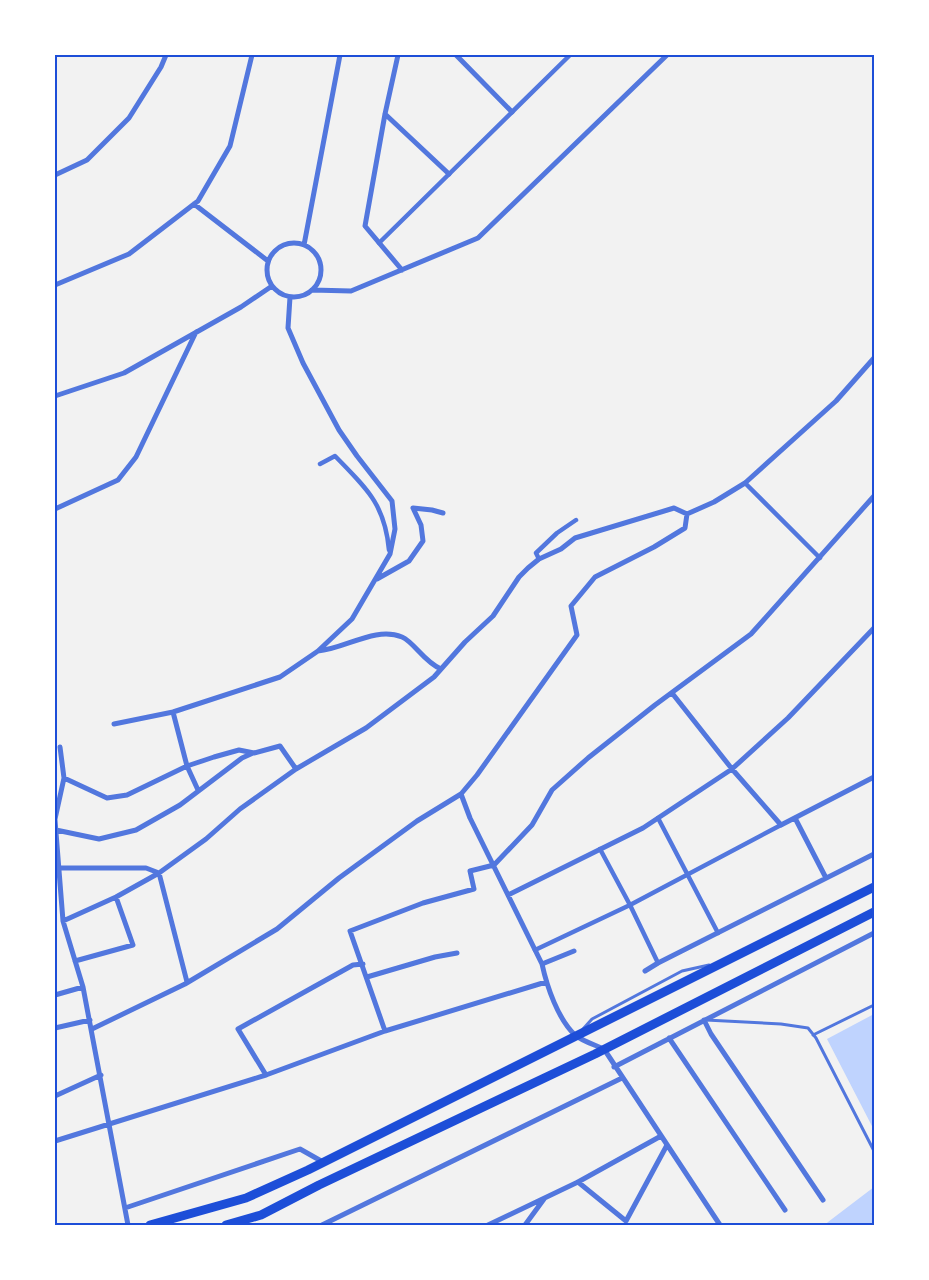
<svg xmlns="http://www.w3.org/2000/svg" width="929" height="1280" font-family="Montserrat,sans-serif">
	<rect width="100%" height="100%" fill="#f2f2f2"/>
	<path fill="#bfd3fe" d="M874,1014V1130L827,1039Z
		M874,1187V1225H825L828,1222Z"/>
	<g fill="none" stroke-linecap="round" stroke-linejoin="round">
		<path stroke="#5277de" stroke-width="3" d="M706,1020L781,1024L808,1028L816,1038L874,1151
			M583,1029L592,1019L682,971L709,965
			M813,1035L874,1005"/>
		<path stroke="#5277de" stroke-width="4.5" d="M379,243L570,55
			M320,464L335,456C366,488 385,504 389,550
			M745,483L820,558
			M539,559L536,553L557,533L576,520
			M658,818L718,933
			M600,849L630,905L658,963
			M535,950L630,905L781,825"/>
		<path stroke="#5277de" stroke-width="5" d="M398,55L385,114L365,226L402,270
			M456,55L512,112
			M385,114L449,174
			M55,175L87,160L129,118L161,67L166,55
			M194,204L268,261
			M267 270a27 27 0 1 1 54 0a27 27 0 1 1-54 0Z
			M304,245L340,55
			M55,285L129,254L198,201L230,146L252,55
			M312,290L351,291L478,238L667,55
			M55,396L124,373L241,307L272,286
			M413,508L432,510L443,513
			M55,509L118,480L136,457L196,332
			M687,514L685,528L654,547L595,577L571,606L577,635L477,775L461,794L470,818L542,964C547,987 558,1019 575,1035C582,1041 595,1045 604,1049L720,1225
			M377,579L409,561L423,541L421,525L413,508
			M318,651C345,649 375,626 402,637C414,642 424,662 441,669
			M672,693L732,769L781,825L874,777
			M173,712L187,766L198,790
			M114,724L173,712L280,677L318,651L352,619L390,554L395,529L392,501L357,456L339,430L303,363L288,328L290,297
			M64,778L107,798L127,795L187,766L214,757L239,750L254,753L280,746L296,769
			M795,818L826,878
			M55,819L64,778L60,747
			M55,820L63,921L83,987L128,1225
			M56,830L99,839L136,830L180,805L242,758L253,753
			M59,868H146L159,873L187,982
			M508,895L643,828L732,769L788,718L874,628
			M63,921L116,897L159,873L206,839L240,809L296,769L366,728L434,677L465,642L493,616L519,577L528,568L539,559L561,549L575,538L674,508L687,514L714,502L745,483L836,401L874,358
			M75,961L133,945L116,897
			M542,964L574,951
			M645,971L658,963L874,854
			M367,977L435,957L457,953
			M55,995L83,987
			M704,1020L711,1034L823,1200
			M55,1028L90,1020
			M92,1029L185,984L277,929L339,878L417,821L461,794
			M385,1031L350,931L423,903L474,889L470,871L494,865L532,825L552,790L588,758L655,705L751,634L874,496
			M669,1038L785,1210
			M614,1067L874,933
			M266,1075L238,1029L353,965L363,964
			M55,1096L101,1075
			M55,1141L266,1075L385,1031L546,982
			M578,1182L626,1221L667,1145
			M125,1208L300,1149L323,1162
			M322,1225L622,1078
			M488,1225L578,1182L661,1136
			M525,1225L544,1199"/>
		<path stroke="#1d4ed8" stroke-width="9" d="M150,1225L246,1198L308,1170L874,887
			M226,1225L261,1215L319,1185L595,1054L874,912"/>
	</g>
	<rect width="929" height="1280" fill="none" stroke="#ffffff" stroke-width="112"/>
	<rect x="56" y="56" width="817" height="1168" fill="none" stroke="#1d4ed8" stroke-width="2"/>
</svg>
